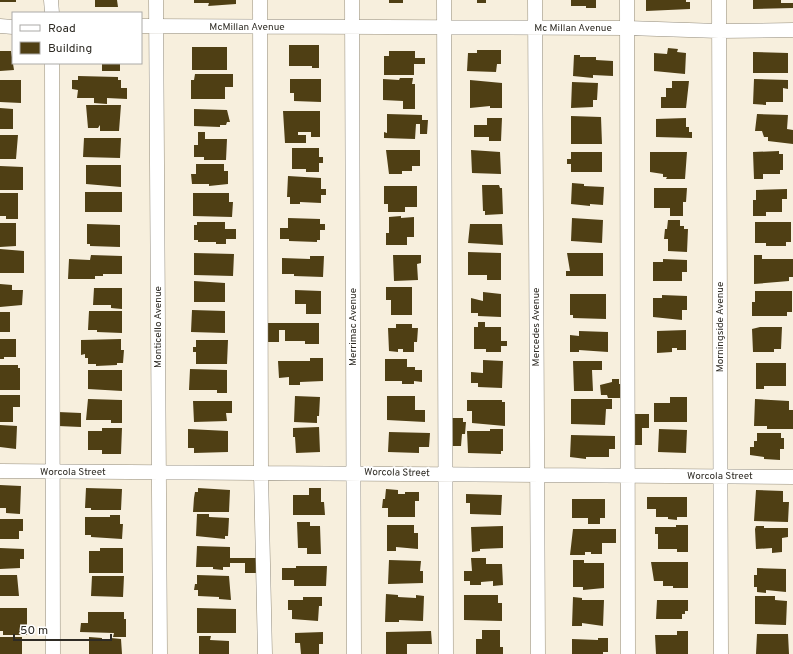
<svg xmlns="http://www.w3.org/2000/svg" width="793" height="654" font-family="Overpass,sans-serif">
	<rect width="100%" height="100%" fill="#f7efdd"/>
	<path fill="#4f3f14" d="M0,0H16V2H0Z
		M95,0H117L118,7H95Z
		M194,0H236V4L208,6L209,3H194Z
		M389,0H403V3H389Z
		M477,0H486V3H477Z
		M571,0H596V8H586V6H571Z
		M646,0H686V2H690V9L646,11Z
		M753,0H781V3H793V8L753,9Z
		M289,45H319V68H312V66H289Z
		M192,47H227V70H192Z
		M668,48L678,49L677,52L686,53L685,74L654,71V53L667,54Z
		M477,50H501V64H497L496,72L467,71L468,53H477Z
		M0,51H11L14,70L0,71Z
		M389,51H415V58H425V64H414V75H384V56H389Z
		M753,52L788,53V73H753Z
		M574,55H580V57H596V60L613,61V76L593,75V78L573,76Z
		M102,63H120V71H102Z
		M195,74H233V87H225V99H191V80H194Z
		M78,76L118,77V80H121V88H127V99L107,98V104L94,103V98H77L78,90L72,89V80H78Z
		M400,78H413L412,84H415V109H403V101L383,100V79L399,80Z
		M290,79H321V102L294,101V93H290Z
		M754,79L788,80V89L783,88V102H766V105L753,104Z
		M0,80H21V103L0,102Z
		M470,80L502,83V108H490V106L470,108Z
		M672,81H689L686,108H661V97H666V88H672Z
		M572,82L598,83L597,100H593V107L571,108Z
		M86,105H121L119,131H100V125L98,128H88Z
		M0,108L13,109V129H0Z
		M194,109L227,110L230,122H227L226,125H220V127L194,126Z
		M283,111H320V137H311V132H298V135H306V143H285Z
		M387,114L422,115V120H428L427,134H420V124H416L415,139L384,138V132L387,133Z
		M757,114L788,115L787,129L793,130V144L768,141V137H764L762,131H755Z
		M571,116L601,117L602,144H571Z
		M487,118H502L501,141H489V137H474V125H487Z
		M686,118V127H689V132H692V138L656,137V119Z
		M198,132H205V139H227L226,160H204V157H194V145H198Z
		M0,135H18L16,159H0Z
		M84,138H121L120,158L83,157Z
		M292,148H319V157H323V163H319V172H306V169H292Z
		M386,150H420V166H412V171H402V174H389Z
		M471,150L500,152L501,174L472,173Z
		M779,151V154H783V170H780V174H763V179H754L753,152Z
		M571,152H602V172H571V164H567V159H571Z
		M650,152H687L685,179H666L667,177H663V174L650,172Z
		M196,164H224V171H228V184L209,186V184H192L191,174H196Z
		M86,165H121V187L86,184Z
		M0,166L23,167V190H0Z
		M288,176L321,178V189H326V195H321V203L300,202V204H290V197H287Z
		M572,183L584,184V186L604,187L603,205L590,204V206L571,204Z
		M482,185H499L500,188H502L503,214L485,215V211H483Z
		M384,186H417V207H405V212H388V204H384Z
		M654,188H687L686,202H683V216H670V208H654Z
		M787,189V199H782V212H766V216H753V200H756V190Z
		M85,192H122V212H85Z
		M0,193H18V219H6V216H0Z
		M193,193H229V202H233L232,217L193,216Z
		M401,216V218L414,217V237H407V245H386V233H389V217Z
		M288,218L320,219V224H325V230H320V240H317V242L289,241V239H280V228H288Z
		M572,218L603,220L602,243L571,241Z
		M668,220H680V226H684V229H688L687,252L668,251V239H664L665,229H667Z
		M197,222H225V229H236V239H226V244H216V242H198V240H194V225H197Z
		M755,222H791V242H786V246H766V243H755Z
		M0,223H16V246L0,247Z
		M87,224L120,225V247L90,246V244H87Z
		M470,224H502L503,245L468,243Z
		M0,249L24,251V273H0Z
		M468,252L501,253V280H487V275H468Z
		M194,253L234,254L233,276L194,275Z
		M567,253H603V276H566V271H570Z
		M91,255L122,256V274H103V276H95V279H68L69,259L90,260Z
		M393,255H421V263L417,264L418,280L394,281Z
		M754,255H762V259H793V277H789V281L754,284Z
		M310,256H324L323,277L294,276V274H282V258L310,259Z
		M663,259L687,260V272H682V281H653V262H663Z
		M194,281L225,283V302H194Z
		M0,284L12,285V290H23L22,305L0,307Z
		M386,287H412V315H391V300H386Z
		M94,288H122V309L111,308V305H93Z
		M295,290L321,291V314H306V304H295Z
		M755,291H792V312H787V316H752V302H755Z
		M483,292L501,294V317L478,316V313H471V298L483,301Z
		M570,294H606V319L573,318V315H570Z
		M662,295L687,296V310H682V320L653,317V298H662Z
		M192,310L225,311V333L191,332Z
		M89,311H122V333L97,332V330H88Z
		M0,312H10V332H0Z
		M478,322H485V327H501V341H507V346H501V352H486V349H474V327H478Z
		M267,323H319V344H305V341H285V330H279V342H267Z
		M396,324H412V328H418L417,342H414V352H403V349H398V352L389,351L388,328H396Z
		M760,327H782L781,349H774V352H753L752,329Z
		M686,330V350H677V348H672V352L657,353V331Z
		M579,331L608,332V352L579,350V352H570V335L579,336Z
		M0,339H16V357H4V359H0Z
		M121,339V350H124L123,363H117V365L96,366V364H88V358H85V354L81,355V340Z
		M196,340H228L227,364H196V352H193V347H196Z
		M310,358H323V381L300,382V385H289V377L279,378L278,361H310Z
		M385,359H407V367H415V370H422V382L414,381V384H402V381H385Z
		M483,360L503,361L502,388L478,387V383H471V372L483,373Z
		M573,361H602V370H592L593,391H574Z
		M756,363H786V386H764V389H756Z
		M0,365H18V368H20V390H0Z
		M190,369L227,370V393H217V390H189Z
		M88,370H122V391L88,389Z
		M612,379H619V384H623V398H608L607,395H601L600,385L612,382Z
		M0,395H20V407H13V422H0Z
		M295,396L320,397L319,416H317V423L294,422Z
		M387,396H415V410H425V422L387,420Z
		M670,397H687V422H654V403H670Z
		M88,399L122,400V423H111V420H86Z
		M571,399H612V409H606L605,425L571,424Z
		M755,399L789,401V410H793V429H767V426H754Z
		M467,400H502V402H505V426L472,423V411H467Z
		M193,401H232V413H226L227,421L194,422Z
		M58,412L81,413V427L58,426Z
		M632,414H649V428H642V445H632Z
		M452,418H463V422H466L465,434H462L461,446H450Z
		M0,425L17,426L16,449L0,447Z
		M319,427L320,452L296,453L295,437H293V428Z
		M102,428H122L121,454H102V450H88V431H102Z
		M188,429L228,431V452L194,453V448H188Z
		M490,429H503V451H501V454L468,453L467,431H490Z
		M659,429L687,430L686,453L658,452Z
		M389,432L430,433L429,447H419V453L388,452Z
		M757,433H781V438H784V449H780V460L764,459V457L750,455V447H754V441H757Z
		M571,435L615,436V449H609V457H586V459L570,457Z
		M0,485L21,486L20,514L6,513V508H0Z
		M86,488L122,489L121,510H91V508H85Z
		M198,488L230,490L229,512H193L194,498L195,492H198Z
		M309,488H321V502H324L325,515H293V495H309Z
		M386,489L398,490V494H405V492H419V501H415V517H388V508H382L383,499H385Z
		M756,490L783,491V502H789L788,522L754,521Z
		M466,494L502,495L501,515L470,514V503H466Z
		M647,497H687V517H677V520L668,519V517H656V509H647Z
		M572,499H605V518H600V524H588V518H572Z
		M197,514H209V517L229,518L228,536H225V539L196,536Z
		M110,515H120V524H123L122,539L91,537V535H85V517H110Z
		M0,519H23V531H19V539H0Z
		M297,522H310V526H320L321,554H307V548H298Z
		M387,525H414V533H418V549L396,547V551H387Z
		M676,525H688V552H677V549H658V534H655V527H676Z
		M503,526V548L480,549V551L472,552L471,527Z
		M756,526H764V528H788V537L782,538V552L772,553V548L756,549L755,529Z
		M573,529H616V543H602V554H591V552H585V555H570Z
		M197,546L230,547V558H260V573H245V563H230V567H223V570L213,569V567H196Z
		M0,548L24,549V559H20V568L0,569Z
		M100,548H123V573H89V551H100Z
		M471,558H486V564H502L503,585L493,586V581L481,582V585H470V581H464V571H472Z
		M389,560L421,561L420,571H423V583L388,584Z
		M573,560H584V563H604V588L583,590V587H573Z
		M651,562H688V588H673V586H663V581H654Z
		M296,566H327L326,586H294V580H282V568H296Z
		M757,568L786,569V592L766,590V593L757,592V587H754V575H757Z
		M0,575H17L19,596H0Z
		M197,575L229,576L231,600L219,599V597L198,596V590H194L195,584H197Z
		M92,576H124L123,597L91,596Z
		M386,594L398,595V597L416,598V595L424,596L423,621L399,620V622H385Z
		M464,595H498V603H502V621L464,620Z
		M755,596H775V600L787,601L786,625L755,624Z
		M303,597H322V606H319L318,621L292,619V610H288V600H303Z
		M573,597L582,598V600H604L603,626L582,623V626H572Z
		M657,600H688V611H685V614H682V619H656Z
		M0,608H27V635H3V631H0Z
		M197,608L236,609V633H197Z
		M88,612H124V619H126V637H113L114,633L80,632L81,623H88Z
		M482,630H500V647H503V654H476V639H482Z
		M431,631L432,644H407V654H386V632Z
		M677,631H688V654H656L655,635H677Z
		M323,632V644H319V654H301L300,643H295V633Z
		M757,634H788L789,654H756Z
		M199,636H211L210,640L229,641V654H199Z
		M0,637H22V654H0Z
		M89,637L102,638V640H111V638L121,639L122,654H89Z
		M598,638H608V652H603V654H572V639L598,640Z"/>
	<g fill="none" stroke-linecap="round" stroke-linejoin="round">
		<defs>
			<path id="minor" d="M51,0L52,13
				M156,0L160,654
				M260,0L261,473L265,654
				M352,0L354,654
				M444,0L446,654
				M535,0L538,654
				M627,0L628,654
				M719,0L721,654
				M0,26L13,27
				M141,26L627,28L719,31L793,30
				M52,63L53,654
				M0,471L793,477"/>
		</defs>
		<use href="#minor" stroke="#948d7d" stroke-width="15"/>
		<use href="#minor" stroke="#fff" stroke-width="14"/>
	</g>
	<g text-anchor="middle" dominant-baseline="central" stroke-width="4" stroke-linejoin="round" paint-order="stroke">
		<g font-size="10" fill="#2e2b24" stroke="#fff">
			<text x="247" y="27">McMillan Avenue</text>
			<text x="573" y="28">Mc Millan Avenue</text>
			<text transform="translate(158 327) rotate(-90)">Monticello Avenue</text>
			<text transform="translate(353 327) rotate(-90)">Merrimac Avenue</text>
			<text transform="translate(536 327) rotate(-90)">Mercedes Avenue</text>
			<text transform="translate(720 327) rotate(-90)">Morningside Avenue</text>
			<text x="73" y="472">Worcola Street</text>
			<text transform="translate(397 473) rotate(1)">Worcola Street</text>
			<text x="720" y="476">Worcola Street</text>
		</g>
	</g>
	<rect x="12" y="12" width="130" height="52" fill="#ffffff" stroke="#abaaa7"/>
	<rect x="20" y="25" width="20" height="6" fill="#ffffff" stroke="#abaaa7"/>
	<text x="48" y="32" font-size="12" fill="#2e2b24">Road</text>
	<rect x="20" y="42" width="20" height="12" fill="#4f3f14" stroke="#abaaa7"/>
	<text x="48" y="52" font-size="12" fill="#2e2b24">Building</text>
	<path d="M14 634v6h97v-6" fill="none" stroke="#2e2b24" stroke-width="2"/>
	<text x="20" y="634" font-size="12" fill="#2e2b24" stroke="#ffffff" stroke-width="3" paint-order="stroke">50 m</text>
</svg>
